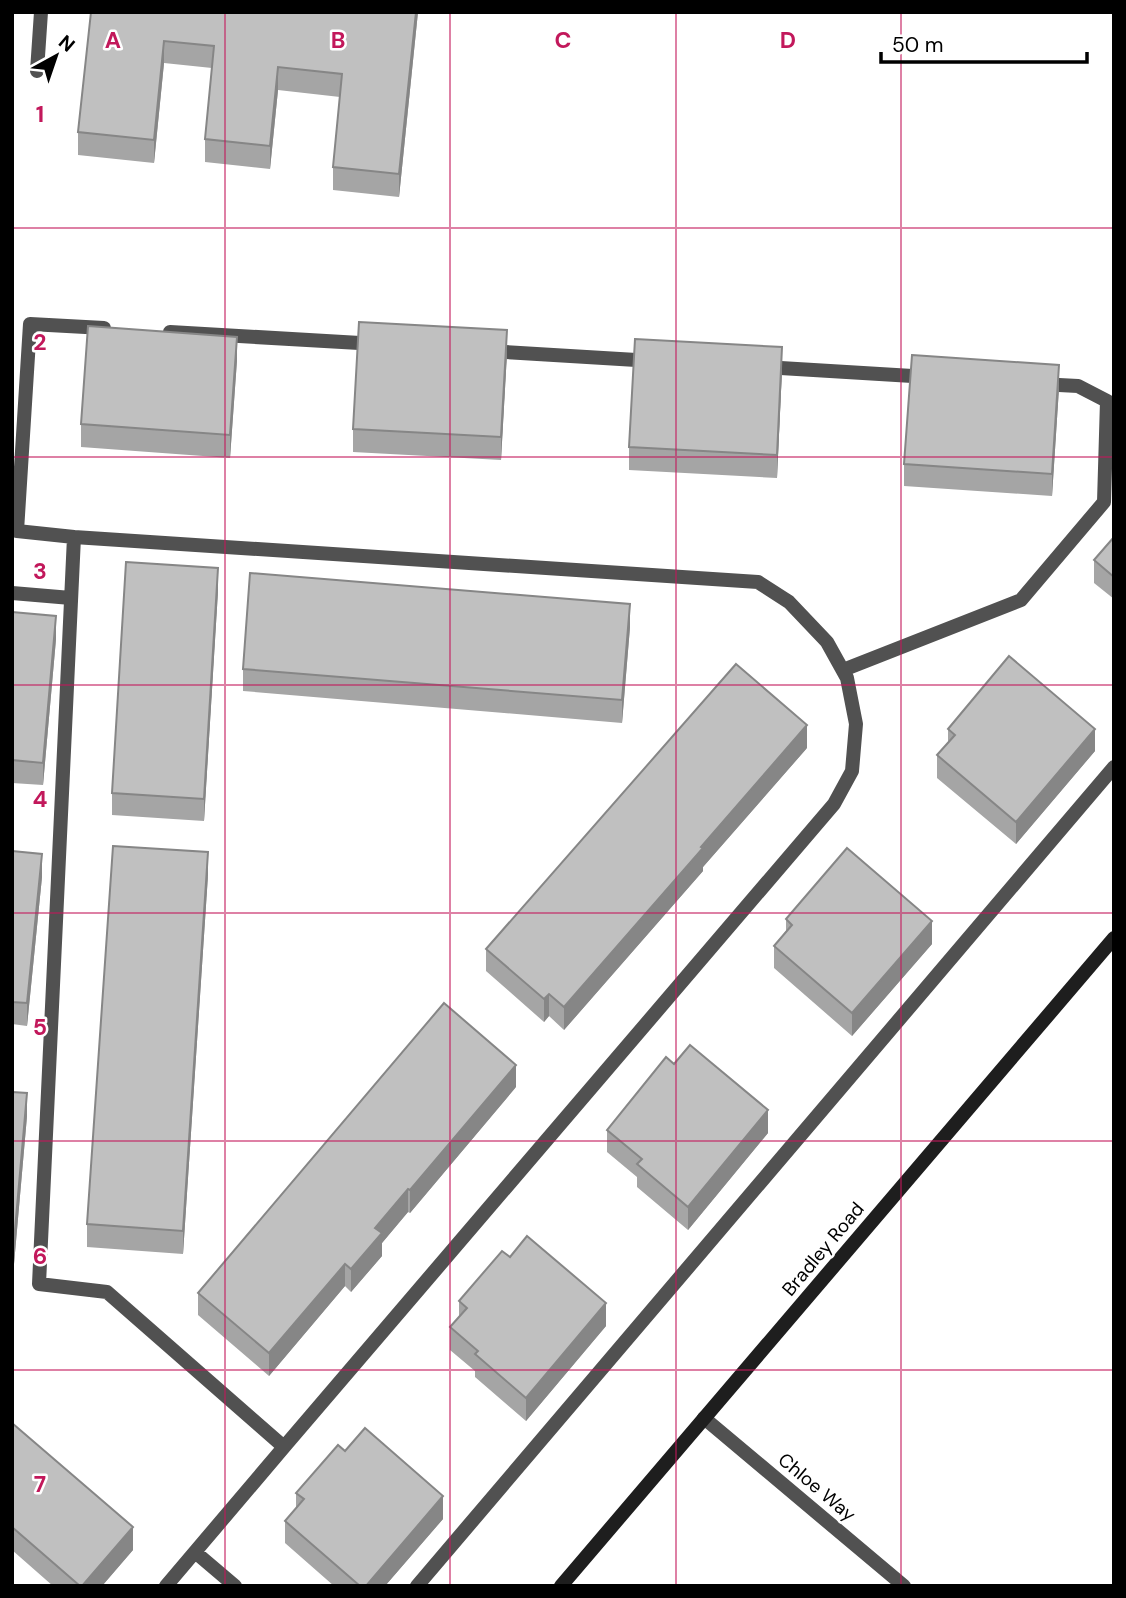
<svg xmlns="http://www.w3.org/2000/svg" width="1126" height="1598" font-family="'DM Sans',sans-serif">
	<rect width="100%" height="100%" fill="#fff"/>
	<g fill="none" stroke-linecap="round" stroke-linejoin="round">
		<path stroke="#515151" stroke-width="14" d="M37,71L41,12
			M170,332L377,344
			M488,351L653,361
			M764,367L929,377
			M12,528L17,531L74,537L39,1284L107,1292L284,1447L166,1586
			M17,531L30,324L104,328
			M74,537L758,582L789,602L827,642L847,678L856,724L852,771L834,804L284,1447
			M12,593L71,598
			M843,670L1021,600L1104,502L1107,401L1078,386L1040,384
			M195,1552L235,1586
			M417,1586L1114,767"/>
		<path stroke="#515151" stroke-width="14" d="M704,1418L904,1586"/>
		<path stroke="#1e1e1e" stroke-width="14" d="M561,1586L1114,938"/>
	</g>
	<path fill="#a5a5a5" d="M91,12H418L399,197L333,190V167L340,97L278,90L270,169L205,162V139L212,68L164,63L154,163L78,155V132Z
		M507,353L501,460L353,452V429Z
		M237,360L230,458L81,447V424Z
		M782,370L777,478L629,470V447Z
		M1059,388L1052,496L904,486V464Z
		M1114,537V599L1094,583V560Z
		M218,591L204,821L112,815V793Z
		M12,612L56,639L43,785L12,783Z
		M630,627L622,723L243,691V669Z
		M948,729L1095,751L1016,844L937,778V755L948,743Z
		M807,748L703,867V871L564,1030L549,1016L544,1022L486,971V949Z
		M12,851L42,877L27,1026L12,1024Z
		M208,875L183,1254L87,1247V1224Z
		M786,919L932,944L852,1036L774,968V946L786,931Z
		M674,1064L768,1133L688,1230L637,1187V1177L607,1152V1130Z
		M516,1087L410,1213L408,1212L382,1243V1256L351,1292L345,1286L269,1376L198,1315V1293Z
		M12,1092L27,1116L14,1264L12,1263Z
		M510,1257L606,1326L526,1421L475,1377V1371L450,1350V1327L459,1317V1301Z
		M12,1423L133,1550L102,1586H53L12,1550Z
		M345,1451L443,1519L385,1586H334L285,1543V1521L296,1509V1493Z"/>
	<path fill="#868686" d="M416,12H418L399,197V174Z
		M164,41V63L154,163V140Z
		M278,67V90L270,169V146Z
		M507,330V353L501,460V437Z
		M237,337V360L230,458V435Z
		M782,347V370L777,478V455Z
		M1059,365V388L1052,496V474Z
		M218,568V591L204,821V799Z
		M630,604V627L622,723V700Z
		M56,616V639L43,785V763Z
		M807,725V748L703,867V871L564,1030V1007L701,847Z
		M1095,729V751L1016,844V822Z
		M208,852V875L183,1254V1231Z
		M42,854V877L27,1026V1003Z
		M932,921V944L852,1036V1013Z
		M549,994V1016L544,1022V999Z
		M516,1065V1087L410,1213V1190Z
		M27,1093V1116L14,1264V1241Z
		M768,1110V1133L688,1230V1207Z
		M408,1189V1212L382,1243V1256L351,1292V1269L375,1228Z
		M345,1264V1286L269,1376V1353Z
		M606,1303V1326L526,1421V1398Z
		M443,1496V1519L385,1586H366Z
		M133,1527V1550L102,1586H82Z"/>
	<path fill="#c0c0c0" stroke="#868686" stroke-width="2" d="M91,12H416L399,174L333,167L342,74L278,67L270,146L205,139L214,46L164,41L154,140L78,132Z
		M359,322L507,330L501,437L353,429Z
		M88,326L237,337L230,435L81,424Z
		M635,339L782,347L777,455L629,447Z
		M912,355L1059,365L1052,474L904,464Z
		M1114,537V577L1094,560Z
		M126,562L218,568L204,799L112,793Z
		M250,573L630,604L622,700L243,669Z
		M12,612L56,616L43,763L12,760Z
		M1009,656L1095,729L1016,822L937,755L955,735L948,729Z
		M736,664L807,725L701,847L703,848L564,1007L549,994L544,999L486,949Z
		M113,846L208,852L183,1231L87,1224Z
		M847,848L932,921L852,1013L774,946L792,925L786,919Z
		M12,851L42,854L27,1003L12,1002Z
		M444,1003L516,1065L410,1190L408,1189L375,1228L382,1233L351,1269L345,1264L269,1353L198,1293Z
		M690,1045L768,1110L688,1207L637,1164L642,1159L607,1130L666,1057L674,1064Z
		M12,1092L27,1093L14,1241H12Z
		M527,1236L606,1303L526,1398L475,1354L478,1351L450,1327L467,1308L459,1301L502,1251L510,1257Z
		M12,1423L133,1527L82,1586H80L12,1527Z
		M365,1428L443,1496L366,1586H360L285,1521L304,1499L296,1493L338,1445L345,1451Z"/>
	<path fill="none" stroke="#c2185b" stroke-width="2" stroke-opacity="0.55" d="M225,12V1586M450,12V1586M676,12V1586M901,12V1586M12,228H1114M12,457H1114M12,685H1114M12,913H1114M12,1141H1114M12,1370H1114"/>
	<g text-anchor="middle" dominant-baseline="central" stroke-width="5" stroke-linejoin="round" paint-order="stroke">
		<g font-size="19" fill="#000" stroke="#fff">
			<text transform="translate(823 1249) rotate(-50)">Bradley Road</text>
			<text transform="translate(817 1487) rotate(40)">Chloe Way</text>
		</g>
	</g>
	<g font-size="23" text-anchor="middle" font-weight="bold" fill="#c2185b" stroke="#fff" stroke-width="5" stroke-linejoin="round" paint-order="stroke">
		<text x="113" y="48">A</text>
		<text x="338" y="48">B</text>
		<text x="563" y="48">C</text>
		<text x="788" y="48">D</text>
		<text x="40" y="122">1</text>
		<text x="40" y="350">2</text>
		<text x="40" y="579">3</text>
		<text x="40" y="807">4</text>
		<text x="40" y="1035">5</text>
		<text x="40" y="1264">6</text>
		<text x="40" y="1492">7</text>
	</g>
	<rect width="1126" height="1598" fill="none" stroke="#000000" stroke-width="28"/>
	<g transform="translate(56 56) rotate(40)" stroke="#ffffff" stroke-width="5" paint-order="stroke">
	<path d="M0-5L12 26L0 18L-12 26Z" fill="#000000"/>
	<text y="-10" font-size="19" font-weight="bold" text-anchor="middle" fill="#000000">N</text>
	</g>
	<path d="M881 52v10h206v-10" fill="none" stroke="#000000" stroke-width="3.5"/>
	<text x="892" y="52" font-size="21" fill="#000000" stroke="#ffffff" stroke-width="5" paint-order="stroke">50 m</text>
</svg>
